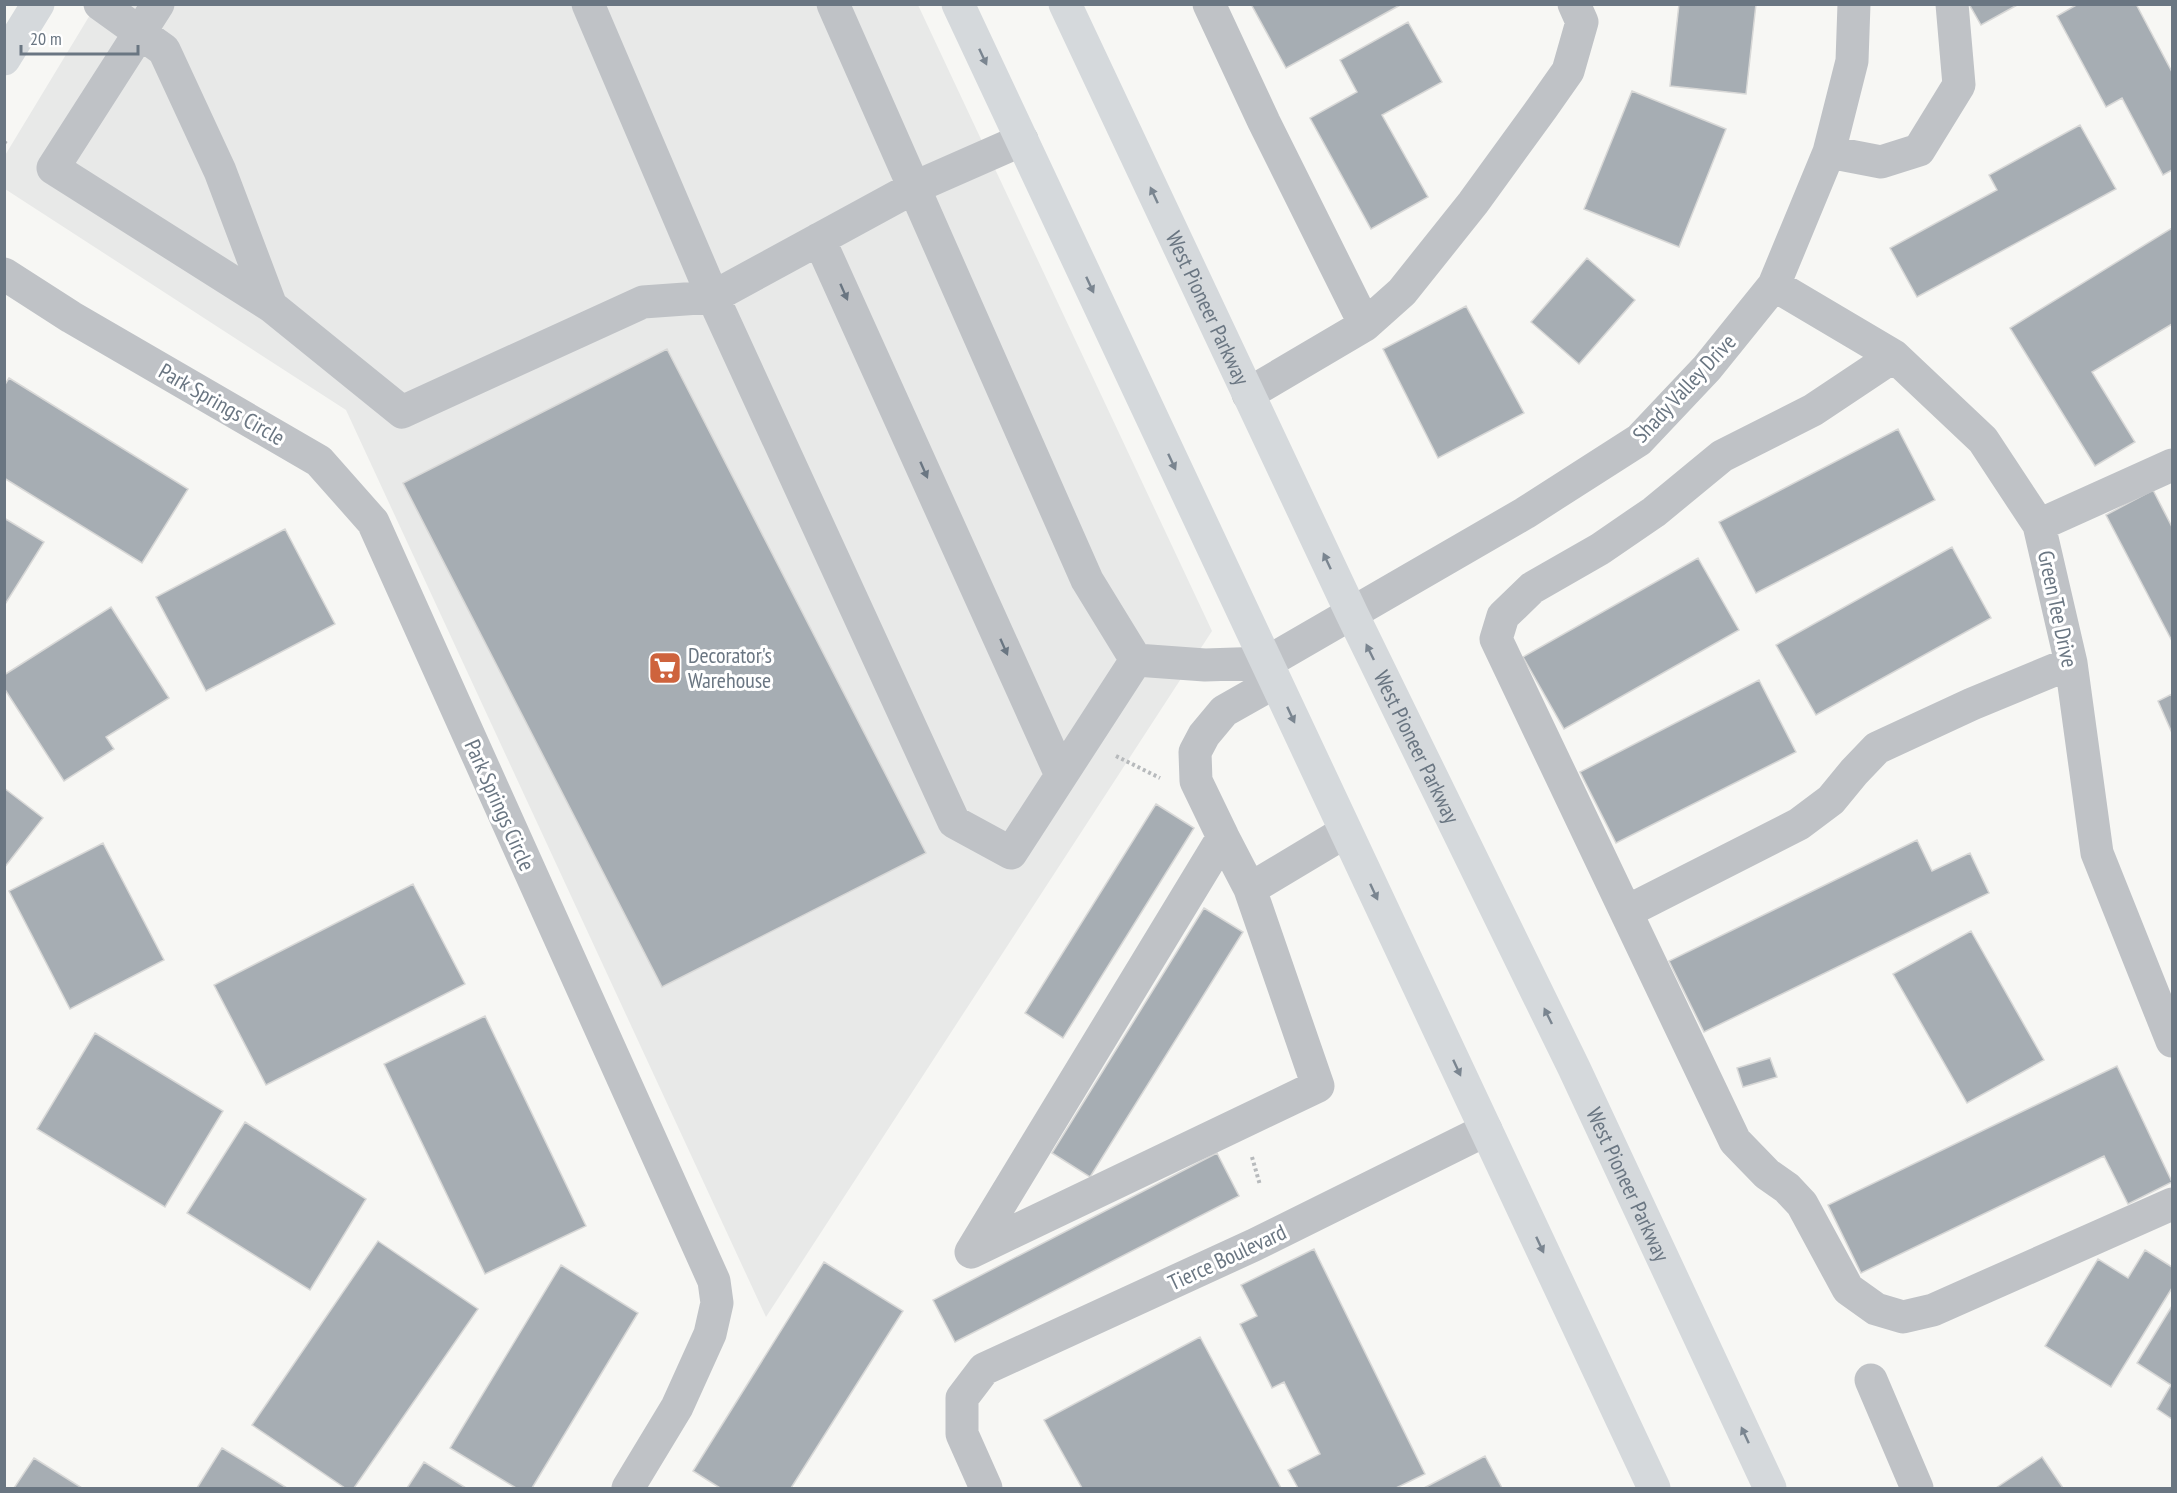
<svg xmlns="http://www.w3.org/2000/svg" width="2177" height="1493" font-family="'PT Sans Narrow',sans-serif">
	<rect width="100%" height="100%" fill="#f7f7f4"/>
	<path fill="#e8e9e8" d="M96,5H918L1212,631L766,1317L346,410L5,189L4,157Z"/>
	<path fill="#a6adb3" stroke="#d8d8d7" stroke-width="1.5" d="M1251,4H1402L1286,68Z
		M1679,4H1756L1746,94L1670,86Z
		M1969,4H2019L1981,25Z
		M2078,4H2136L2172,72V170L2163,175L2122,98L2106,107L2057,16Z
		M1408,22L1442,82L1382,115L1428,197L1371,229L1310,118L1357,92L1340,60Z
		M1632,91L1726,129L1679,247L1584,209Z
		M2080,125L2116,189L1917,297L1890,248L1997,190L1989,175Z
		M2172,228V324L2092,372L2135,442L2095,466L2010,328Z
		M1587,258L1635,300L1579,364L1531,322Z
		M1466,306L1524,413L1438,458L1383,349Z
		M667,349L926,853L662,987L403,483Z
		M9,378L188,489L142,563L4,478V386Z
		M1898,429L1935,500L1756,593L1719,522Z
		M2153,490L2172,527V641L2106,515Z
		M4,518L44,542L4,606Z
		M285,529L335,624L206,691L156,597Z
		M1952,547L1991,618L1816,715L1776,645Z
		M1698,558L1739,630L1564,729L1523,657Z
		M111,607L169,698L106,737L114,749L64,781L4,688V675Z
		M1759,680L1796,752L1616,843L1580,772Z
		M2172,694V733L2158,701Z
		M4,788L43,818L4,868Z
		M1156,804L1194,828L1063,1038L1025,1013Z
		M1917,840L1932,871L1970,853L1989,893L1704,1032L1669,961Z
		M103,843L164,960L70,1009L9,891Z
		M413,884L465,984L266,1085L214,985Z
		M1204,908L1243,932L1090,1177L1052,1153Z
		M1971,931L2044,1060L1967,1103L1893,974Z
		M485,1016L586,1226L485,1274L384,1064Z
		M95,1033L223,1111L165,1207L37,1129Z
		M1770,1058L1777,1077L1743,1087L1737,1068Z
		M2117,1066L2172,1182L2128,1204L2104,1156L1861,1273L1828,1205Z
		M245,1122L366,1199L310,1290L187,1213Z
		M1217,1153L1239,1196L955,1342L933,1300Z
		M378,1241L478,1309L354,1488H345L252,1425Z
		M1314,1249L1425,1474L1396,1488H1298L1288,1470L1320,1454L1284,1382L1272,1388L1240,1324L1257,1316L1241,1285Z
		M2145,1250L2172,1267V1288L2111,1387L2045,1346L2098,1259L2128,1278Z
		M824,1262L903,1311L791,1488H720L693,1471Z
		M561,1265L638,1313L532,1488H516L450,1448Z
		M2172,1306V1419L2157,1409L2171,1385L2137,1363Z
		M1200,1337L1281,1488H1082L1044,1420Z
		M222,1448L287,1488H197Z
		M1485,1456L1502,1488H1424Z
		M2042,1457L2063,1488H1996Z
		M34,1458L82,1488H14Z
		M424,1462L466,1488H407Z"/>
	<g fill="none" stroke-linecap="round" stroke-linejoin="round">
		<path stroke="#b7babc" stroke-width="4" stroke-dasharray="3 3" stroke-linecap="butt" d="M4,142L7,144
			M1116,756L1160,778
			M1252,1157L1260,1185"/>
		<path stroke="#bfc2c6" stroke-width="33" d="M100,4L164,50L220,171L271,306L402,412L643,302L713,297L954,822L1011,853L1136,660L1087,580L833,4
			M158,4L53,168L271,306
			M588,4L713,297L913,188L1022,140
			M1209,4L1264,122L1365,325L1248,394
			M1829,152L1881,162L1919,150L1959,85L1952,4
			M819,239L1061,775
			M4,274L71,317L319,461L373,522L714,1281L717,1303L710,1334L677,1407L628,1488
			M1774,285L1894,356L1983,440L2039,525L2071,663L2097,853L2172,1041
			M1365,325L1402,292L1473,203L1542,108L1568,71L1582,22L1574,4
			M1894,356L1813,410L1722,456L1654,512L1600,549L1532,588L1503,616L1496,639L1735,1141L1767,1174L1787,1188L1802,1204L1848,1289L1876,1309L1903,1317L1933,1310L2172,1204
			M2039,525L2172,465
			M1136,660L1205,665L1266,663L1525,513L1639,440L1707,368L1774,285L1829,152L1852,61L1854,4
			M1275,682L1224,711L1204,735L1195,752L1196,781L1223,837L1250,889L1345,832
			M1223,837L971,1252L1318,1086L1250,889
			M1626,912L1799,824L1831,800L1854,772L1877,748L1972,704L2071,663
			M1871,1380L1917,1488
			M986,1488L962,1434V1398L984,1369L1254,1245L1486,1130"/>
		<g stroke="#d5d9dc" stroke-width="33">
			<path d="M958,4L1654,1488"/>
			<path id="s1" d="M1065,4L1352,614L1574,1068L1770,1488"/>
			<path d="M4,59L38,4"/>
		</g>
	</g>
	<defs><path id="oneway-solid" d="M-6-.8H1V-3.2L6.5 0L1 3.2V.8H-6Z" transform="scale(1.5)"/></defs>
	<g fill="#7a8590">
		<use href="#oneway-solid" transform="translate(983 57) rotate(65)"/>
		<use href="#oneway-solid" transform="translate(1154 195) rotate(-115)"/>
		<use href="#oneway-solid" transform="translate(1090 285) rotate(65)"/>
		<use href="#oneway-solid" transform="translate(1172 462) rotate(65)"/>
		<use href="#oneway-solid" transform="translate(1327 561) rotate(-115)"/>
		<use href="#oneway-solid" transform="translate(1370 652) rotate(-116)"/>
		<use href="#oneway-solid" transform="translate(1291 715) rotate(65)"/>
		<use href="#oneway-solid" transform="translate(1374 892) rotate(65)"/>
		<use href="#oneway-solid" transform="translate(1548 1016) rotate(-116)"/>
		<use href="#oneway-solid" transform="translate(1457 1068) rotate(65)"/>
		<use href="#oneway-solid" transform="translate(1540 1245) rotate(65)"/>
		<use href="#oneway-solid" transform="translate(1745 1435) rotate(-115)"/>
	</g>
	<g fill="#6a7682">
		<use href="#oneway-solid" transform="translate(844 292) rotate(66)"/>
		<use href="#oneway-solid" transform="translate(924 470) rotate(66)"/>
		<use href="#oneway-solid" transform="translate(1004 647) rotate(66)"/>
	</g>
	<defs>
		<symbol id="supermarket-square" viewBox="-11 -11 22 22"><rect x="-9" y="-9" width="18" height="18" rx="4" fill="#ce633d" stroke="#fff"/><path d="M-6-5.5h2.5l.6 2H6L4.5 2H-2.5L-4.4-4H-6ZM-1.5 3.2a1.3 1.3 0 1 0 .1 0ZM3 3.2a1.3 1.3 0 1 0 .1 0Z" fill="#fff"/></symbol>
	</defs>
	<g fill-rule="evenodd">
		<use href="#supermarket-square" x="646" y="649" width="38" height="38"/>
	</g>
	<g text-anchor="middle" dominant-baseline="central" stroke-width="6" stroke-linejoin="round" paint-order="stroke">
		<g font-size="22" fill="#6a7682" stroke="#fff">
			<text stroke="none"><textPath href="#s1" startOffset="336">West Pioneer Parkway</textPath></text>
			<text transform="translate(1684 388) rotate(-47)">Shady Valley Drive</text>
			<text transform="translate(222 404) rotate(30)">Park Springs Circle</text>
			<text transform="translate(2058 609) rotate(78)">Green Tee Drive</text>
			<text stroke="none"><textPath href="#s1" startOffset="822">West Pioneer Parkway</textPath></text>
			<text transform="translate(500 805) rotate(66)">Park Springs Circle</text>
			<text stroke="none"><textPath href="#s1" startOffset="1308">West Pioneer Parkway</textPath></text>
			<text transform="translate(1227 1257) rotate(-25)">Tierce Boulevard</text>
		</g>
		<g font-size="22" fill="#6a7682" stroke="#fff" text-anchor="start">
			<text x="688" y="655">Decorator's<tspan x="688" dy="25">Warehouse</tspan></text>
		</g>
	</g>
	<rect width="2177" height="1493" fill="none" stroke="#6a7682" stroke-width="12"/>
	<path d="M21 45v9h117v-9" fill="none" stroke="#6a7682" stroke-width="3"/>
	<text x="30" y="45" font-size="18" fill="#6a7682" stroke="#ffffff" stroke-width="4.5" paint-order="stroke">20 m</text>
</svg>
